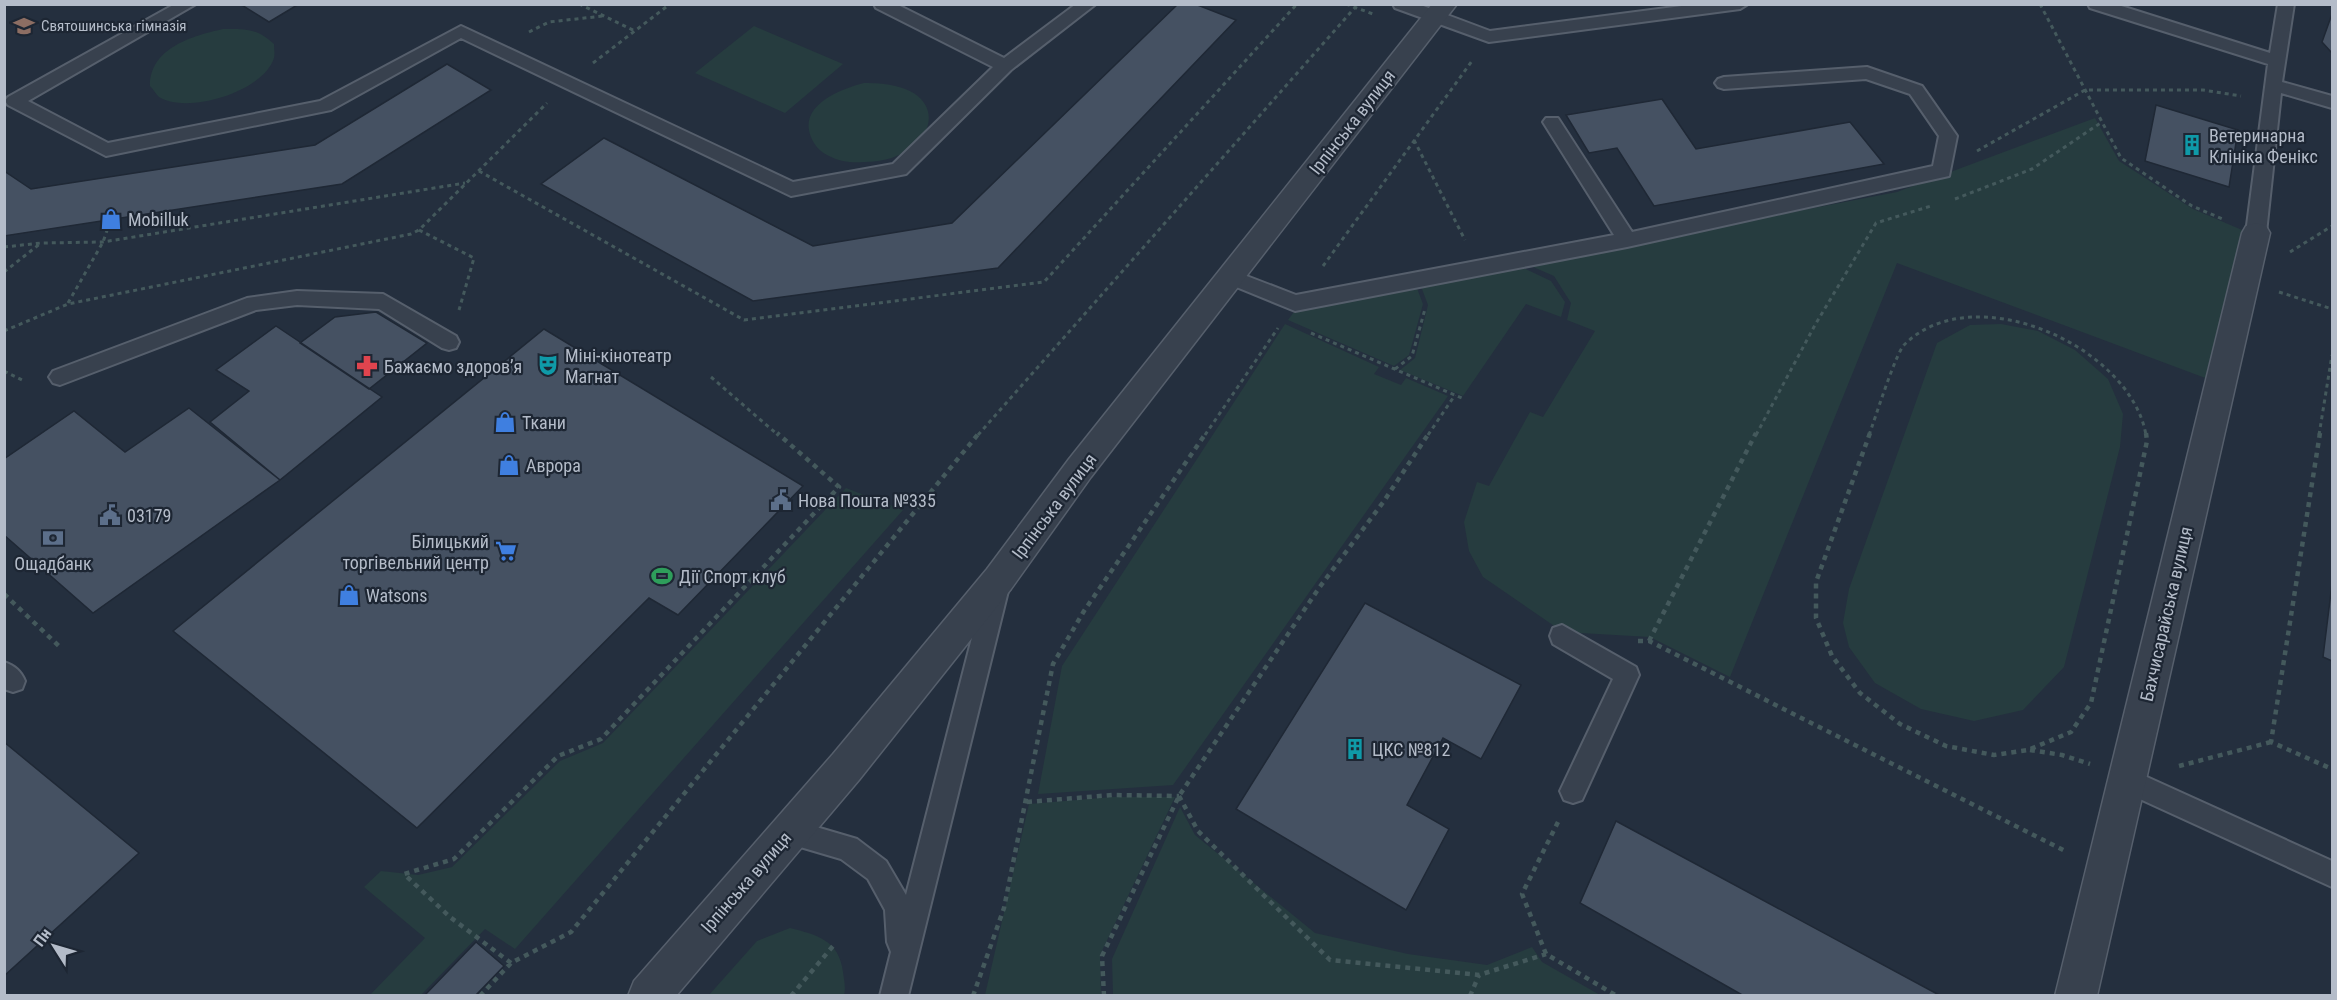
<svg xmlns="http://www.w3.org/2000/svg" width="2337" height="1000" font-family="'Roboto Condensed',sans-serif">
	<rect width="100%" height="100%" fill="#242f3e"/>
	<path fill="#263c3f" d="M754,26L843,64L785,113L695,73Z
		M223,29C245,29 257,28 274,44C274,48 275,54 274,58C264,91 188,115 159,97C156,94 153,89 150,86C150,48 192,36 223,29Z
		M864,83C962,81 938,162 864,162C853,163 840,162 829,156C820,152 814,145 811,137C798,105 841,89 864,83Z
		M2095,118L2119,161L2193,209L2249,233L2216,382L1897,263L1730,677L1650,637L1563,632L1483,577L1469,551L1464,522L1477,482L1489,486L1530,412L1543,417L1595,331L1567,320L1571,303L1554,276L1524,263L1897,192Z
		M1513,263L1551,281L1565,302L1561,317L1526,304L1463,396L1400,370L1415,358L1428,305L1419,281Z
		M1415,283L1423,304L1409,355L1394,366L1288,320L1299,305Z
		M1285,324L1379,367L1374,374L1401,385L1406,378L1448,396L1173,785L1038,794L1062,666Z
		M2001,324L2038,331L2075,350L2108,379L2123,414L2120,447L2064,667L2023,710L1974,721L1921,709L1875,683L1849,647L1843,623L1849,589L1937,343L1970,325Z
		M846,488L903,510L515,949L485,929L421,995H370L425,938L364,887L381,871L418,875L452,867L560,761L603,743Z
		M1112,797H1175L1100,955L1101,995H985L1029,804Z
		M1180,807L1195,835L1315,933L1408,954L1487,965L1532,947L1542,962L1600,995H1113L1112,959Z
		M790,928C817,935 839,940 843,972C844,980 846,988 844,995H709L757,941Z"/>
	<path fill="#455162" stroke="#1f2835" stroke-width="1.5" d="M240,4H299L269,22Z
		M1178,4H1195L1236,20L998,268L753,301L541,184L604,138L813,246L952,223Z
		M2332,14V53L2322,42Z
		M447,64L491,90L342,184L4,236V171L31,189L315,145Z
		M1662,99L1696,149L1850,122L1884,164L1654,206L1617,148L1589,153L1566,115Z
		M2156,105L2238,130L2229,187L2145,161Z
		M376,312L427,343L369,389L300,343L335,317Z
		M276,326L382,397L280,480L210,422L249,391L216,370Z
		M544,329L803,486L678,615L649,598L417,828L173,631Z
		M189,408L280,480L93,613L4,535V459L74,411L125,452Z
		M2332,584V661L2323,657Z
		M1365,603L1521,685L1481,759L1443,738L1407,805L1449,829L1406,910L1236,809Z
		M4,742L139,853L4,976Z
		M1616,821L1941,996H1744L1580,903Z
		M476,942L504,966L475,996H424Z"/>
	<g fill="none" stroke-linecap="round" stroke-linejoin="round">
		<defs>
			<path id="service" d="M175,4H196L28,101L108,143L320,101L461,26L793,182L893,164L993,67L876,8L874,4H896L1004,58L1076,4H1096L1011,70L906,174L791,196L461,38L331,110L106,156L8,105L5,101L8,97Z
				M1393,4H1418L1490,31L1697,4H1748L1740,9L1489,42L1395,8Z
				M2088,4H2115L2270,53L2278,4H2294L2282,82L2332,96V108L2281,93L2266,233L2263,238L2256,240L2249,238L2246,233L2268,64L2090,8Z
				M1867,67L1922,86L1957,136L1949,176L1627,247L1295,311L1224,282L1221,277L1224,272L1231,270L1296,295L1614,235L1543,122L1546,118H1558L1632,232L1933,166L1939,136L1910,94L1866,79L1724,89L1718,87L1715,83L1718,79L1724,77Z
				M297,291L383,294L456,336L459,342L456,348L449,350L442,348L379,309L297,305L256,310L60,385L53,383L49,377L53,371L247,298Z
				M997,577L1005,580L1009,587L908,996H880L891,952L887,942L885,910L868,879L841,859L780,841L776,832L780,823L789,819L857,839L886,861L906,895L985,587L989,580Z
				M1562,625L1636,667L1639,675L1582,800L1573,803L1564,800L1560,791L1613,679L1553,644L1550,636L1553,628Z
				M4,662C15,666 21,671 25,681L22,689L13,692L4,689Z
				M2127,768L2332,861V887L2118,789L2114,780L2118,771Z"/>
			<path id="minor" d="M2256,223L2266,226L2270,233L2097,996H2055L2242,233L2246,226Z"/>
			<path id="tertiary" d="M1432,4H1457L1091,477L1011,589L859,780L676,996H628L634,981L833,754L987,569L1069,459Z"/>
		</defs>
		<use href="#service" stroke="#565f6c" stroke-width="4"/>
		<use href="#minor" stroke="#565f6c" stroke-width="3"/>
		<use href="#tertiary" stroke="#565f6c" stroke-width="3"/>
		<path stroke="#44595c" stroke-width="3" stroke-dasharray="4 4" stroke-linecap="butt" d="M579,4L635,31
			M1346,4L1373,14
			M2040,4L2121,158L2192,206L2225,220
			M529,32L549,22L603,16
			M593,63L670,4
			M1414,140L1465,240
			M1977,151L2085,90H2203L2241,96
			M479,171L744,320L1044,282L1297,4
			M1955,199L2032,169L2102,122
			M419,230L474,258L459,310
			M4,247L41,243L103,242L465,183
			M2290,252L2332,226
			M1323,266L1472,61
			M4,272L41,243
			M2279,292L2332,309
			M68,303L103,242L111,219
			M4,331L68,304L411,234L419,230L547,103
			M1311,333L1464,399
			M1395,369L1412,356L1425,309
			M4,371L22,380
			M711,377L778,435
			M978,435L1358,4
			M1205,435L1278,328
			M1428,435L1455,395
			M1756,435L1815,325L1876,223L1931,206
			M1869,435C1875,419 1895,355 1904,345C1972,276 2130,345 2146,435
			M2319,435L2332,355"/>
		<path stroke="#44595c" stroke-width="4.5" stroke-dasharray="5 5" stroke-linecap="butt" d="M1870,433L1816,582V618L1832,656L1860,693L1900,724L1946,746L1994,755L2028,750L2071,732L2091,703L2147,441L2146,433
			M2320,433L2271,742L2332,769
			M4,594L61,648
			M1638,641H1649L2067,852
			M1649,641L1756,433
			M2030,750L2062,755L2090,764
			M2179,766L2271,742
			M1179,796L1198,831L1330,960L1479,975L1546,954
			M1027,802L1112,795L1179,796
			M1558,822L1522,894L1546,954L1617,996
			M511,963L450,917L404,874L454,859L558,756L601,739L839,487L777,433
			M480,996L511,963L571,932L979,433
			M791,996L833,946
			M973,996L1004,908L1053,664L1084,611L1206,433
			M1104,996L1102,956L1179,796L1319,588L1384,501L1429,433
			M1470,996L1479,975"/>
		<use href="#service" fill="#38414e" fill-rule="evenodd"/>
		<use href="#minor" fill="#38414e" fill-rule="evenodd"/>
		<use href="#tertiary" fill="#38414e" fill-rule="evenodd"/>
	</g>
	<defs>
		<symbol id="school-bare" viewBox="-9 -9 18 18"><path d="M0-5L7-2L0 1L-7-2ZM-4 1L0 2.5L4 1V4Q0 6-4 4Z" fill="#8d6e63" stroke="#1d2633" stroke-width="2.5" paint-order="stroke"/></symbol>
		<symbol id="building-bare" viewBox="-9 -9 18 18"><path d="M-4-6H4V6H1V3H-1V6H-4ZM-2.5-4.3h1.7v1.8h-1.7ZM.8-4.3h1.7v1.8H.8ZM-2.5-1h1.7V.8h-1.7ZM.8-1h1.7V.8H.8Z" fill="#0f9aa8" stroke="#1d2633" stroke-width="2.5" paint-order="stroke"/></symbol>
		<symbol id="shop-bare" viewBox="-9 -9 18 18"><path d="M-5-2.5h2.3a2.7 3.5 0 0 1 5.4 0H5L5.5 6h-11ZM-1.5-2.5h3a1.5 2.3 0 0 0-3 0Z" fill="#3f7fe0" stroke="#1d2633" stroke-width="2.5" paint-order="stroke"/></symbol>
		<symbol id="theatre-bare" viewBox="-9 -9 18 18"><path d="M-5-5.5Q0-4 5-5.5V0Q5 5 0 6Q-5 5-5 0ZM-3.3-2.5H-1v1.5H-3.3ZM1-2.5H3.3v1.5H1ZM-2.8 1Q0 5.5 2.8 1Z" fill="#0f9aa8" stroke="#1d2633" stroke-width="2.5" paint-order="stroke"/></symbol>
		<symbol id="pharmacy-bare" viewBox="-9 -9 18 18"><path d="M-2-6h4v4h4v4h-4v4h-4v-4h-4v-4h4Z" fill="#e0444e" stroke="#1d2633" stroke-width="2.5" paint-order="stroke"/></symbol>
		<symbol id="civic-bare" viewBox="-9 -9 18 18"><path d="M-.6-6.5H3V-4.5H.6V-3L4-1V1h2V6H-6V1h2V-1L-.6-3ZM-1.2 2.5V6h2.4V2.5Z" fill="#5c6f8a" stroke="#1d2633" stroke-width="2.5" paint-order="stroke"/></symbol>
		<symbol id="bank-bare" viewBox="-9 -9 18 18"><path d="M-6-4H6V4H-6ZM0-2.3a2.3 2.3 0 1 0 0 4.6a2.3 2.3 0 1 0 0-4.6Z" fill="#5c6f8a" stroke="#1d2633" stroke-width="2.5" paint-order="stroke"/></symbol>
		<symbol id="supermarket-bare" viewBox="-9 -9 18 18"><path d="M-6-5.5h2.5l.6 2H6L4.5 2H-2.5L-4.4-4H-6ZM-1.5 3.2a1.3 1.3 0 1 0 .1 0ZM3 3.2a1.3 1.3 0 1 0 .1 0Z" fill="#3f7fe0" stroke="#1d2633" stroke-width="2.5" paint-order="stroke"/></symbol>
		<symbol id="stadium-bare" viewBox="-9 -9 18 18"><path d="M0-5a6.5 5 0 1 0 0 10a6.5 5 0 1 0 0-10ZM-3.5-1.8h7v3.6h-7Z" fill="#2e9e5b" stroke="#1d2633" stroke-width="2.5" paint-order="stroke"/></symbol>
	</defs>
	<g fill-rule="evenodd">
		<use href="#school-bare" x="9" y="11" width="30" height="30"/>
		<use href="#building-bare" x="2177" y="130" width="30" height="30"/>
		<use href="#shop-bare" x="96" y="204" width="30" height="30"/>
		<use href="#theatre-bare" x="533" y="350" width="30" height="30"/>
		<use href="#pharmacy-bare" x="352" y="351" width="30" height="30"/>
		<use href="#shop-bare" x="490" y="407" width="30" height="30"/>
		<use href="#shop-bare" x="494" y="450" width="30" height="30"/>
		<use href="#civic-bare" x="766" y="485" width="30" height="30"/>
		<use href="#civic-bare" x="95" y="500" width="30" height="30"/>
		<use href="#bank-bare" x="38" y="523" width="30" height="30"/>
		<use href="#supermarket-bare" x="491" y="536" width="30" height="30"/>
		<use href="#stadium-bare" x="647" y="561" width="30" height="30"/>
		<use href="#shop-bare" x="334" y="580" width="30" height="30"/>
		<use href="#building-bare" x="1340" y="734" width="30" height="30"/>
	</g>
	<g text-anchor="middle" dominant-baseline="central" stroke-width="4.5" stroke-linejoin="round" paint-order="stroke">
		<g font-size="15" fill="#b4bcc9" stroke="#1d2633" text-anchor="start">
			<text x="41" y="26">Святошинська гімназія</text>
		</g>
		<g font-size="18" fill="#b4bcc9" stroke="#1d2633">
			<text transform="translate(1352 122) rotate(-52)">Ірпінська вулиця</text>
			<text transform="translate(1054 506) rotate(-53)">Ірпінська вулиця</text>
			<text transform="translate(2166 614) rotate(-77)">Бахчисарайська вулиця</text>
			<text transform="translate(746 882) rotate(-49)">Ірпінська вулиця</text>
		</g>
		<g font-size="18" fill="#b4bcc9" stroke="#1d2633" text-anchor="start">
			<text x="2209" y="135">Ветеринарна<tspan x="2209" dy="21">Клініка Фенікс</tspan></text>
			<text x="128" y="219">Mobilluk</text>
			<text x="565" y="355">Міні-кінотеатр<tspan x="565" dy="21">Магнат</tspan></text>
			<text x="384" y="366">Бажаємо здоровʼя</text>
			<text x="522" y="422">Ткани</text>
			<text x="526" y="465">Аврора</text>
			<text x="798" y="500">Нова Пошта №335</text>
			<text x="127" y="515">03179</text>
			<text x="489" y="541" text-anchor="end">Білицький<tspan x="489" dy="21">торгівельний центр</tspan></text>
			<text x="53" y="563" text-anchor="middle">Ощадбанк</text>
			<text x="679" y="576">Дії Спорт клуб</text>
			<text x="366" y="595">Watsons</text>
			<text x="1372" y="749">ЦКС №812</text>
		</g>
	</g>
	<rect width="2337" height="1000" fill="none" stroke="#b4bcc9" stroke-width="12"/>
	<g transform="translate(54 946) rotate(307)" stroke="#1d2633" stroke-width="4.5" paint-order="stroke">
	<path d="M0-4.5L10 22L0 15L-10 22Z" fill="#b4bcc9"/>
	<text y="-9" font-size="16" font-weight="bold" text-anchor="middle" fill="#b4bcc9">Пн</text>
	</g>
</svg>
